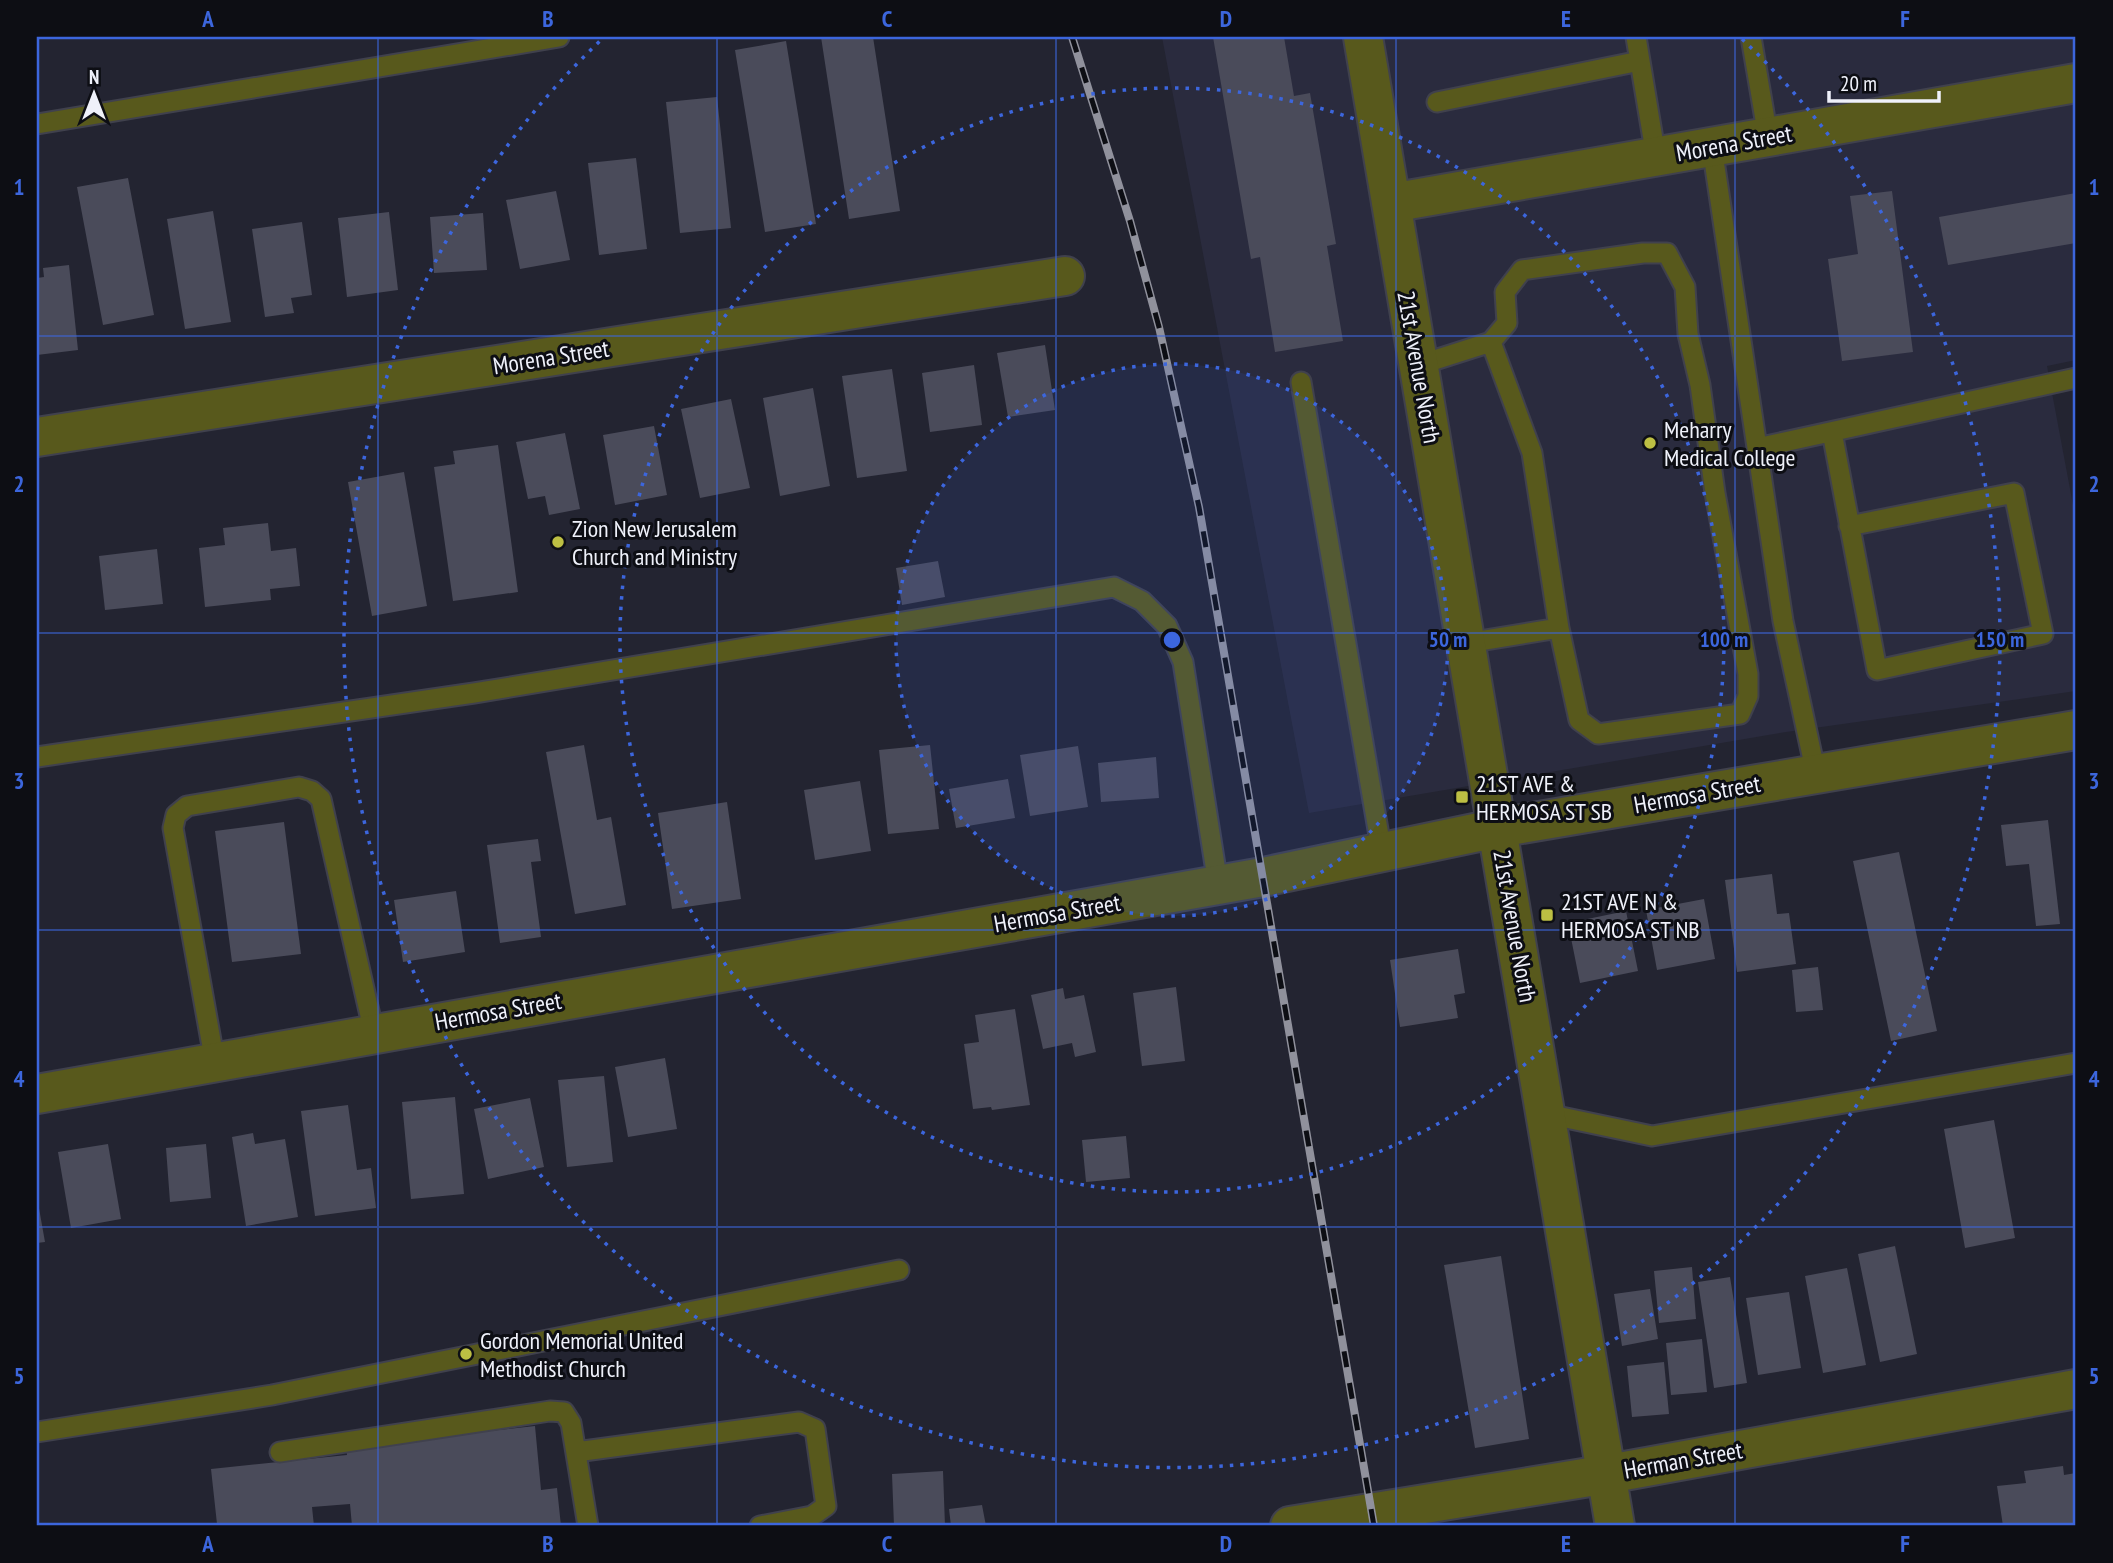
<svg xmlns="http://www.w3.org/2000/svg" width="2113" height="1563" font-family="'PT Sans Narrow',sans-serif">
	<rect width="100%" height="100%" fill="#232431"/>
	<path fill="#2a2b3e" d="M1162,37H2076V360L2047,366L2076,521V691L1786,732L1309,813Z"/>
	<path fill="#4a4b5a" d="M821,37H873L900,211L849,219Z
		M1213,37H1284L1294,96L1310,93L1336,244L1327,246L1343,341L1275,352L1260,257L1251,259Z
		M786,41L816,224L765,232L735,50Z
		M717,97L731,228L680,233L666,102Z
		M636,158L647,249L599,255L588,163Z
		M128,178L154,315L103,325L77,187Z
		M556,191L570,260L520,269L506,200Z
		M1892,191L1913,352L1842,361L1828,259L1858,254L1850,196Z
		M2076,193V243L1948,265L1939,217Z
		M213,211L231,322L185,329L167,219Z
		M389,212L398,290L347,297L338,218Z
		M483,213L487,270L434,273L430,217Z
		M302,222L312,295L291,298L294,313L265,317L252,229Z
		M69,265L78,350L37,355V278L44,277L43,268Z
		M1045,345L1055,410L1008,417L997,353Z
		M974,365L982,425L930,432L922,373Z
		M892,369L907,471L857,478L842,376Z
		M813,388L830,486L780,496L763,398Z
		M731,399L750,488L700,498L681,409Z
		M654,426L667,495L615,505L603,435Z
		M565,433L580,509L549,515L545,496L528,499L516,442Z
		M498,445L518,592L453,601L434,467L455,464L453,451Z
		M404,472L427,606L372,616L348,482Z
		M268,523L271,551L296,548L300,586L270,589L271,600L205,607L199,548L225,545L223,528Z
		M157,549L163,604L105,610L99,556Z
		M938,561L945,597L902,605L896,568Z
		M584,745L597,820L611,817L626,905L575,914L546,752Z
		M930,745L939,829L888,834L879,750Z
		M1078,746L1088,807L1030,816L1020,755Z
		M1156,757L1159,798L1101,802L1098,763Z
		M1008,779L1015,818L956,828L949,789Z
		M860,781L871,851L815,860L804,790Z
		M727,802L741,899L672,909L658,813Z
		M2048,820L2060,924L2036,926L2029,864L2006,866L2001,825Z
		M284,822L301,954L232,962L215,831Z
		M538,839L541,861L531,862L541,937L500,943L487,845Z
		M1899,852L1937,1031L1891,1041L1853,861Z
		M1772,874L1777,914L1789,913L1796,964L1737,972L1725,880Z
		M456,891L465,952L403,962L394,900Z
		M1704,899L1715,959L1657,970L1646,910Z
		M1626,911L1638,971L1580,983L1568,923Z
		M1458,949L1465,993L1454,995L1458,1018L1400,1027L1390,960Z
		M1818,967L1823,1010L1796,1012L1792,970Z
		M1176,987L1185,1061L1142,1066L1133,993Z
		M1063,988L1065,999L1084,995L1096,1052L1075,1057L1072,1043L1043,1049L1031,995Z
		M1015,1009L1030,1105L992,1110L991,1107L973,1109L964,1044L979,1042L975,1015Z
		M665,1058L677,1129L628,1137L615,1067Z
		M604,1076L613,1162L567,1167L558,1080Z
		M455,1097L464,1194L411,1199L402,1102Z
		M530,1098L544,1167L488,1179L474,1109Z
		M348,1105L357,1170L371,1168L376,1208L315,1216L301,1111Z
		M1994,1120L2015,1238L1965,1248L1944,1129Z
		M253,1133L255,1144L285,1139L298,1217L246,1226L232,1137Z
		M1126,1136L1130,1178L1086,1182L1082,1140Z
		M108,1144L121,1219L71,1228L58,1152Z
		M206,1144L211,1198L170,1202L166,1148Z
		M37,1197L45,1242L37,1243Z
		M1895,1246L1917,1354L1880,1362L1858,1254Z
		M1501,1256L1529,1439L1475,1448L1444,1265Z
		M1692,1267L1696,1319L1659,1323L1654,1271Z
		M1847,1268L1866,1365L1823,1373L1805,1276Z
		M1730,1277L1747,1383L1714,1388L1698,1282Z
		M1650,1289L1658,1339L1622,1346L1614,1294Z
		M1789,1292L1801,1368L1758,1375L1746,1298Z
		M1702,1339L1707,1392L1671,1395L1666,1343Z
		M1664,1362L1669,1414L1632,1417L1627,1366Z
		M535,1426L541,1490L557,1488L561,1526H352L350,1504L312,1507L314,1526L217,1524L211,1469L347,1455L346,1447Z
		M2063,1466L2064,1475L2076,1473V1526H2003L1997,1486L2026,1483L2024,1471Z
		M943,1471L945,1526H894L892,1474Z
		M982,1505L986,1526H951L949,1509Z"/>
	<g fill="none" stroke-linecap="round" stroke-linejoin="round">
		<defs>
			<path id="lane" d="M1636,37L1656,157
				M1751,37L1768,137
				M1437,102L1640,61
				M37,124L559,37
				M1712,147L1783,621L1816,774
				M1419,365L1491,342L1507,323L1505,292L1522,270L1643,253H1667L1685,287L1688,334L1700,385L1715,493L1748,674V696L1740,714L1598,734L1579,720L1559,628L1532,453L1491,342
				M1301,382L1382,853
				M1832,432L1877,670L2043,634L2014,493L1849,526
				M1757,448L2076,378
				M1467,643L1559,628
				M37,757L474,693L1114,587L1142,601L1167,626L1183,662L1218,884
				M215,1063L173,828L176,815L187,806L299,787L312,791L321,799L374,1033
				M1547,1114L1652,1136L2076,1063
				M37,1432L272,1395L899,1270
				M280,1452L550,1411L564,1412L571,1423L588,1526
				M576,1452L799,1422L815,1429L826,1506L812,1516L760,1526"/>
			<path id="street" d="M1363,37L1615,1526
				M1391,203L2076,83
				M37,437L1065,276
				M37,1094L1263,877L1498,828L2076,730
				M1290,1526L1608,1474L2076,1389"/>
		</defs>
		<use href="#lane" stroke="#40414d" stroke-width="23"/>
		<use href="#street" stroke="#40414d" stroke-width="42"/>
		<use href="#lane" stroke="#58591c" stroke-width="19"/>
		<use href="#street" stroke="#58591c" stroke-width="38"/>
		<defs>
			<path id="rail" d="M1072,37L1130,221L1159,327L1199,507L1374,1526"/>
		</defs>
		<use href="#rail" stroke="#90919c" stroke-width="8"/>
		<use href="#rail" stroke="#0d0e14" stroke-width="5" stroke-dasharray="16" stroke-linecap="butt"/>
	</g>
	<path fill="none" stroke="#3c66dd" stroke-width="2" stroke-opacity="0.55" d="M378,37V1526M717,37V1526M1056,37V1526M1396,37V1526M1735,37V1526M37,336H2076M37,633H2076M37,930H2076M37,1227H2076"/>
	<circle cx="1172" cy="640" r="276" fill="#3c66dd" fill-opacity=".12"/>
	<g fill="none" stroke="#3c66dd" stroke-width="3.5" stroke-dasharray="3.5 7">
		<circle cx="1172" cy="640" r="276"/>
		<circle cx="1172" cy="640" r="552"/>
		<path d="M1742 39A828 828 0 1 1 602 39"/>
	</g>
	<g fill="#bdbf43" stroke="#0d0e14" stroke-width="2.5">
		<circle cx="1650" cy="443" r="7"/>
		<circle cx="558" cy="542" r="7"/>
		<rect x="1455" y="790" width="14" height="14" rx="3.5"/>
		<rect x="1540" y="908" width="14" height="14" rx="3.5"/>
		<circle cx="466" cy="1354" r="7"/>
	</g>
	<g text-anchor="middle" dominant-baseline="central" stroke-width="6" stroke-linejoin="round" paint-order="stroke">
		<g font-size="24" fill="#eff1fa" stroke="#0d0e14">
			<text transform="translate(1734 143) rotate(-10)">Morena Street</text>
			<text transform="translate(551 357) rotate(-9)">Morena Street</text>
			<text transform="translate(1419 367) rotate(80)">21st Avenue North</text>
			<text transform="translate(1697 794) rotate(-10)">Hermosa Street</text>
			<text transform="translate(1057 913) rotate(-10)">Hermosa Street</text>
			<text transform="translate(1515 926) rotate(80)">21st Avenue North</text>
			<text transform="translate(498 1011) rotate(-10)">Hermosa Street</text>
			<text transform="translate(1683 1460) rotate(-10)">Herman Street</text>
		</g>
		<g font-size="24" fill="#eff1fa" stroke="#0d0e14" text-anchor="start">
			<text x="1664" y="429">Meharry<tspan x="1664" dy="28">Medical College</tspan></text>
			<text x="572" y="528">Zion New Jerusalem<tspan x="572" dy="28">Church and Ministry</tspan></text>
			<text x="1476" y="783">21ST AVE &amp;<tspan x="1476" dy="28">HERMOSA ST SB</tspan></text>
			<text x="1561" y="901">21ST AVE N &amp;<tspan x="1561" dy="28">HERMOSA ST NB</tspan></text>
			<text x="480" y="1340">Gordon Memorial United<tspan x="480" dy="28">Methodist Church</tspan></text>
		</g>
	</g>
	<circle cx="1172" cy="640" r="10" fill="#3c66dd" stroke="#0d0e14" stroke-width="3.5"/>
	<g font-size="21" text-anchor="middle" font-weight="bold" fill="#3c66dd" stroke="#0d0e14" stroke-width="6" stroke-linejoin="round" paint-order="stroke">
		<text x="1448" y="647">50 m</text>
		<text x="1724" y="647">100 m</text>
		<text x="2000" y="647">150 m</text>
	</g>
	<rect width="2113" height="1563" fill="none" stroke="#0d0e14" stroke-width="77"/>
	<g transform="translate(94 94)" stroke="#0d0e14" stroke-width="5" paint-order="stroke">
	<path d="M0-5L12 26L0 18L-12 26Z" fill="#eff1fa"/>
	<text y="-10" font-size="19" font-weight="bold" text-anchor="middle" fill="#eff1fa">N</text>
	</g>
	<path d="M1829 91v10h110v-10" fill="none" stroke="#eff1fa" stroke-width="3.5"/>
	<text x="1840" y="91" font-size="21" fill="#eff1fa" stroke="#0d0e14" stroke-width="5" paint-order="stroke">20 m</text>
	<rect x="38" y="38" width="2036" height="1486" fill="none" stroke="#3c66dd" stroke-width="2.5"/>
	<g font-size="23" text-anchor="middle" font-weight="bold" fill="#3c66dd">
		<text x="208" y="27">A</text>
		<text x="548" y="27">B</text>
		<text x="887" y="27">C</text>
		<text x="1226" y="27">D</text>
		<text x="1566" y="27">E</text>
		<text x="1905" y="27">F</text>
		<text x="19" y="195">1</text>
		<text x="2094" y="195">1</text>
		<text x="19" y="492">2</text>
		<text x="2094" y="492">2</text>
		<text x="19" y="789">3</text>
		<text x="2094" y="789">3</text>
		<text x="19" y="1087">4</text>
		<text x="2094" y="1087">4</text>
		<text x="19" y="1384">5</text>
		<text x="2094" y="1384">5</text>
		<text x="208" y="1552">A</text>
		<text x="548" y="1552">B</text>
		<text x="887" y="1552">C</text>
		<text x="1226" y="1552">D</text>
		<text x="1566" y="1552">E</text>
		<text x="1905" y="1552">F</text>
	</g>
</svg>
